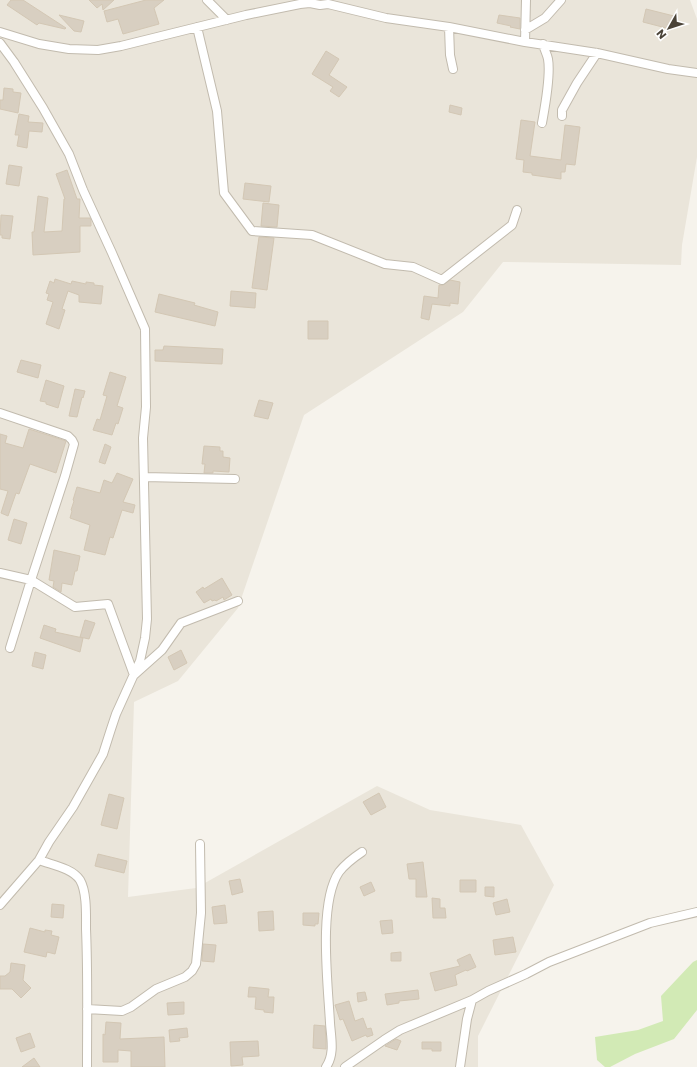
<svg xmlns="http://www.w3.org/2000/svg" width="697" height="1067" font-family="Poppins,sans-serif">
	<rect width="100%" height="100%" fill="#f6f3ec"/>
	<path fill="#eae5da" d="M0,0H690L697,19V157L682,245L681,265L503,262L463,312L304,415L238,608L178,681L134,702L128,897L196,888L377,786L430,810L521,825L554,885L478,1036V1067H0Z"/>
	<path fill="#d2eab5" d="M697,960V1010L674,1039L635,1054L610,1067H605L597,1060L595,1037L638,1030L663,1021L661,996L693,962Z"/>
	<path fill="#d8cfc1" stroke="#d3c7b4" d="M11,0H23L66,28L65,29L39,23L37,25L7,5Z
		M89,0H114L103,10L102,4L97,8Z
		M146,0H164L154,8L159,24L123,34L118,19L107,22L104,11Z
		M646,9L674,16L670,29L643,22Z
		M59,15L84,21L81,32L74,31Z
		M499,15L520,18V29L510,27L511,26L497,23Z
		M326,51L339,59L329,75L347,87L339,97L330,91L333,87L312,74Z
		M4,88L13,89V92L21,93L18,113L0,109V100H3Z
		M450,105L462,108L461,115L449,112Z
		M19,114L29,116L28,122L43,123L42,132L29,131L27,148L17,146L19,135H15Z
		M521,120L535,122L530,156L561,160L565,125L580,127L575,165L566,164L565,172H561V179L532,175V173L523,172L524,160L516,159Z
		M9,165L22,167L19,186L6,184Z
		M67,170L77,199H80L79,218H90L91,220V226H80V252L33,255L32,232H34L38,196L48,198L44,232L62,231L64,199H65L56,174Z
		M245,183L271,186L269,202L243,199Z
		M263,203L279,205L277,227L261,226Z
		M1,215L13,216L10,239L2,238V235H0Z
		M259,237L274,238L267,290L252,288Z
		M55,279L71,284L72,281L86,284V282L94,283V285L103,286L101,304L79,302V295L68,291L62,309L65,310L59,329L46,324L53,302L47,300L49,294L46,293L50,281L54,283Z
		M450,280L460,282L458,304L450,303V306L432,304L429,320L421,318L424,296L438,298L439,285H443Z
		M231,291L256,293L255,308L230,306Z
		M159,294L195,303L194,305L218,312L215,326L155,312Z
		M308,321H328V339H308Z
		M164,346L223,349L222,364L155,361V350H163Z
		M21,360L41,365L38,378L17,372Z
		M110,372L126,377L117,406L123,408L118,424L116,423L112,435L93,430L97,419L100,420L107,396L103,395Z
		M46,380L64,386L58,408L46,404V402L40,401Z
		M75,389L85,391L83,398L82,397L77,417L69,416Z
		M259,400L273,403L268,419L254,416Z
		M29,429L66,441L56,473L30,464L19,494L16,493L8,516L1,513L8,491L0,489V434L7,436L5,443L23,448Z
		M105,444L111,447L105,464L99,462Z
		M204,446L220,447V451H223V457L230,458L229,472L213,471V473H204L205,464H202Z
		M117,473L133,479L123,502L135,505L133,513L122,510L113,538L110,537L105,555L84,550L90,525L70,518L72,511L71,510L74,501L73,500L77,487L100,493L104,480L112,483Z
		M14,519L27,523L21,544L8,540Z
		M54,550L80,556L77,571H75L72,585L62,583L61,592L53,587L54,581L49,580Z
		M222,578L232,595L224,600L223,597L216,601L215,600L212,601L211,599L204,603L196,592L203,587L204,589Z
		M85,620L95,623L89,639L80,637Z
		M44,625L56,629L55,632L83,638L80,652L40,638Z
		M181,650L187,663L174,670L168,657Z
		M35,652L46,655L43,669L32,666Z
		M379,793L386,807L371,815L363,802Z
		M109,794L124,798L117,829L101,825Z
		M98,854L127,861L124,873L95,866Z
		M423,862L427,897H416V879H409L407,864Z
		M240,879L243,892L232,895L229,881Z
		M460,880H476V892H460Z
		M371,882L375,891L364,896L360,887Z
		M485,887H494V897L485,896Z
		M432,898L440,899V908H445L446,918H433Z
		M507,899L510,912L496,915L493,903Z
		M52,904L64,905L63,918L51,917Z
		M225,905L227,923L214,924L212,907Z
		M273,911L274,930L259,931L258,912Z
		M303,913H319L318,924H315V926L303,925Z
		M392,920L393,933L382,934L380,921Z
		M30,928L45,932V930L52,931L51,935L59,937L55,954L47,952L46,957L24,952Z
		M513,937L516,952L495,955L493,940Z
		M203,944L216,945L214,962L202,961Z
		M401,952V961H391V953Z
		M470,954L476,967L467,971L466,970L455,975L457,985L435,991L430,973L460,966L457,960Z
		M11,963L25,965L23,980L31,988L21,998L12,989H0V976H5L10,972Z
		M249,987L269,989L268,997H274L273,1013L264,1012V1010L255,1009L256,997H248Z
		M418,990L419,999L399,1001V1003L387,1005L385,994Z
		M365,992L367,1000L358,1002L357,993Z
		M349,1001L355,1021L363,1018L367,1029L371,1028L373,1035L367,1037L366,1035L352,1041L343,1019L340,1020L335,1005Z
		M184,1002V1014L168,1015L167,1003Z
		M106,1022L121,1023L120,1039L164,1037L165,1067H131V1051L118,1050V1062H103V1034L105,1035Z
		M314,1025L325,1026L326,1040V1049L313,1048Z
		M187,1028L188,1037L179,1038L180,1041L170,1042L169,1030Z
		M30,1033L35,1047L21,1052L16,1038Z
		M396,1039L401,1041L397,1050L385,1046Z
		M258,1041L259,1056L242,1057L243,1065L231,1066L230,1042Z
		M422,1042H441V1051H432V1049H422Z
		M34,1058L40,1067H22Z"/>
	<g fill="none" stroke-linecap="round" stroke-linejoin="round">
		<defs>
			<path id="street" d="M207,0L227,20
				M197,27L217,111L224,193L252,231L312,235L385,264L413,267L442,280L512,225L517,210
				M449,27L450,55L453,69
				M525,30L545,18L561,0
				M0,32L39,44L69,49L98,50L121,46L246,15L300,4L310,3L320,5L328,4L386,18L449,27L525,42L597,53L668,69L697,73
				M525,42L526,0
				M0,43L14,62L43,108L69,154L83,190L112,253L145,329L146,407L143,438L147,619L145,638L140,661L116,714L111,729L103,754L73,807L49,842L39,860L0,905
				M562,116V110L577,83L597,53
				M542,123C545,106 551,76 548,59C547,54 544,49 543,44
				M0,413L68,436L72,440L74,444L65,476L31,580L10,648
				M144,477L235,479
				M0,573L31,580L75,607L108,604L134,675L162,650L181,623L238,601
				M39,860C52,865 72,868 80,880C87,892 86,915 86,929C88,975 87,1021 87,1067
				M87,1009L122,1011L131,1007L156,989L185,977L192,971L196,964L201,913L200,844
				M326,1067C335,1054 331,1038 330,1023C328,984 318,903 339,872C346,863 353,858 362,852
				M345,1067L384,1040L400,1030L472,1000
				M460,1067L467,1019L472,1000L488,991L526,974L549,962L650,923L697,912"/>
		</defs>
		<use href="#street" stroke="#c2bbae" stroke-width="10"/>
		<use href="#street" stroke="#fff" stroke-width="8"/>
	</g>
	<g transform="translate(669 28) rotate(231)" stroke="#ffffff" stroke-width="3" paint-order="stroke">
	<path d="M0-3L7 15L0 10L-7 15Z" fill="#4b4439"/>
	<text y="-6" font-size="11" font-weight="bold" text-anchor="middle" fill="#4b4439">N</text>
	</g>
</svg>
